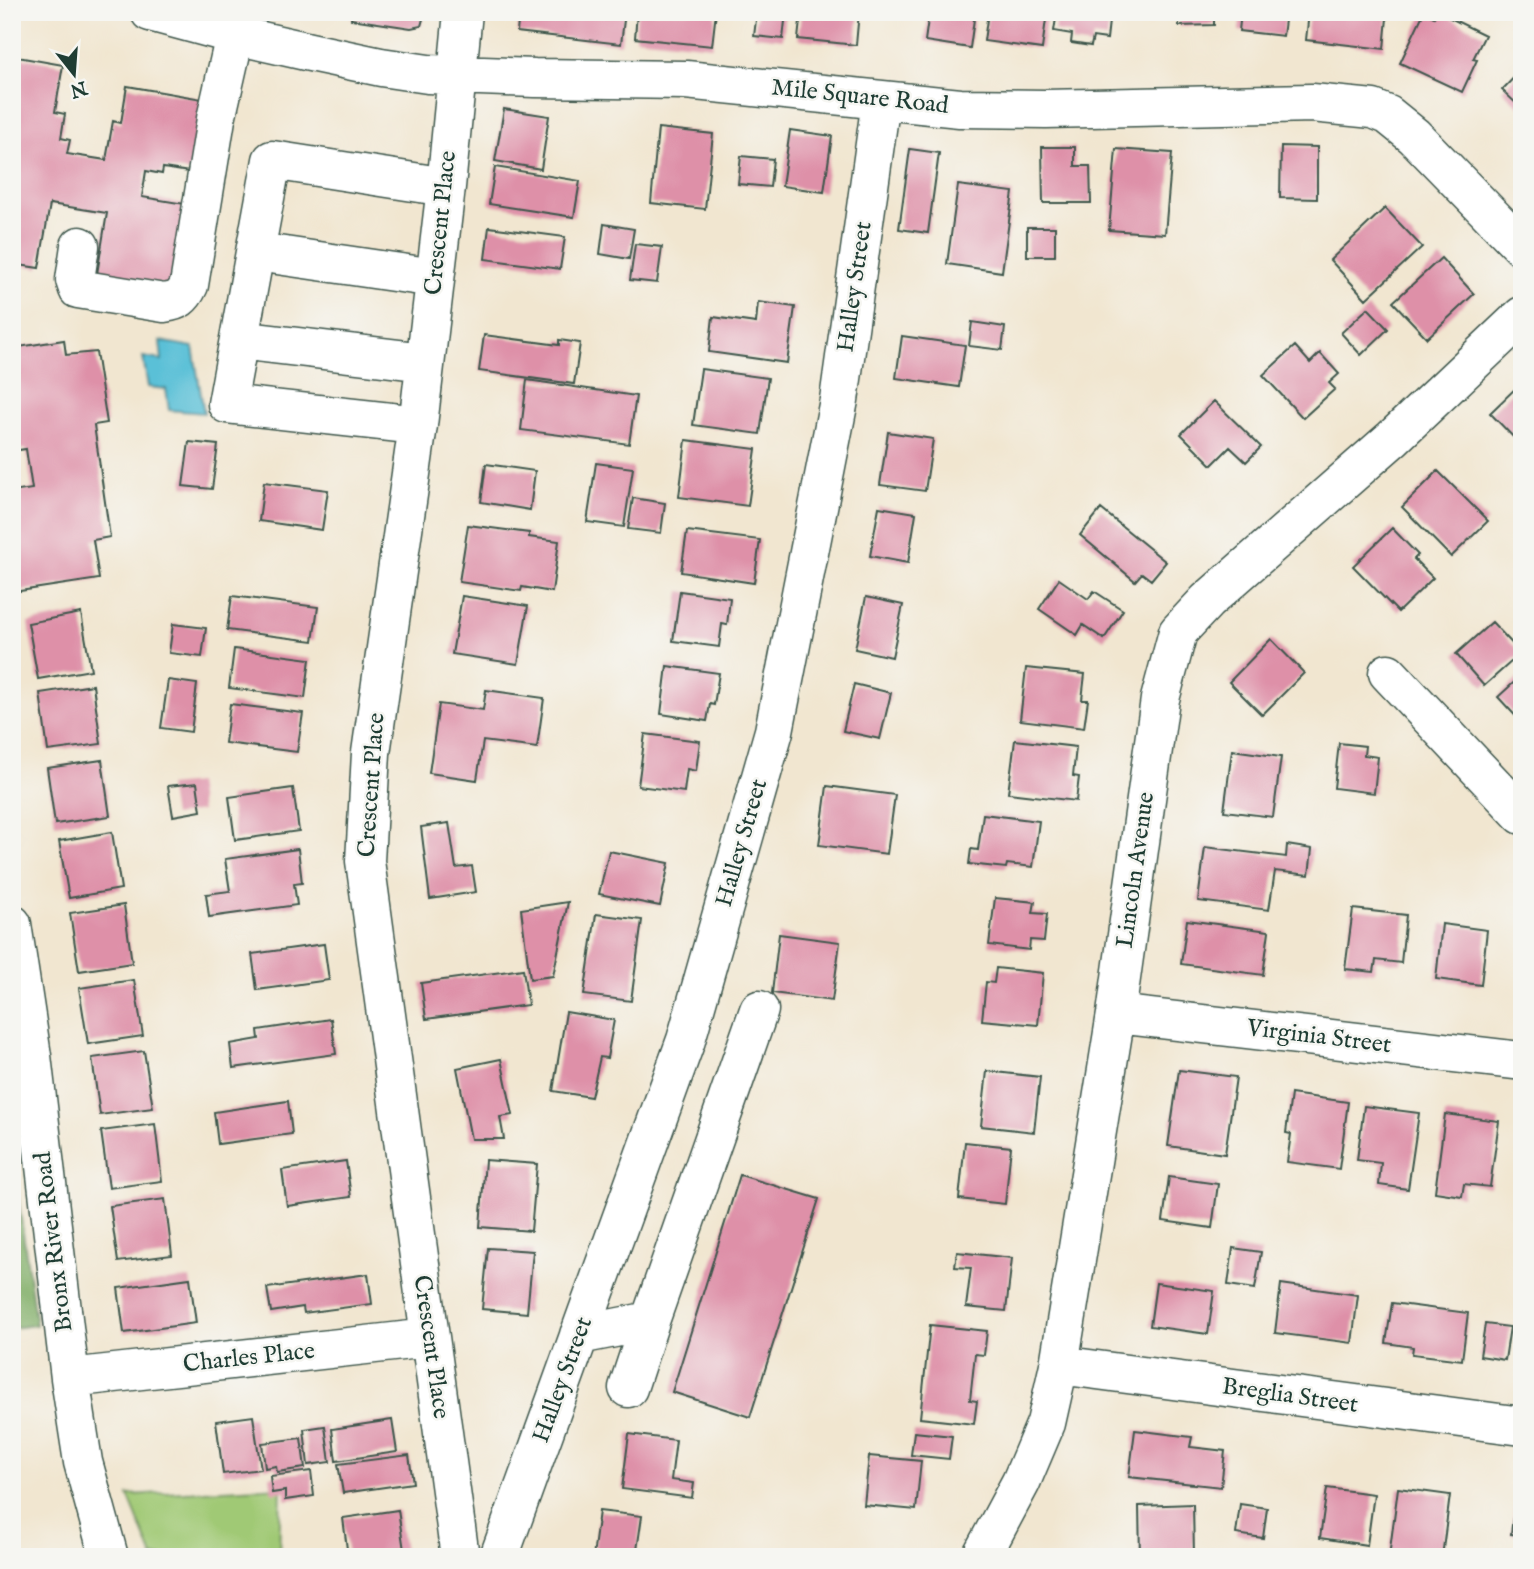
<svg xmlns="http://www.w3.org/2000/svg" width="1534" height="1569" font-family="'IM FELL English',serif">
	<rect width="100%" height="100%" fill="#f6f6f2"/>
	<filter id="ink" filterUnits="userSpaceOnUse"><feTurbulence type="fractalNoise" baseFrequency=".0143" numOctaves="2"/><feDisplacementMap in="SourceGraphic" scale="14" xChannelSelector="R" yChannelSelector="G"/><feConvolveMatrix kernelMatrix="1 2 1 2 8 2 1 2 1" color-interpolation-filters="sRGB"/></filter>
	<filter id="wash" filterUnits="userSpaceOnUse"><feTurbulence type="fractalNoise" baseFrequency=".00686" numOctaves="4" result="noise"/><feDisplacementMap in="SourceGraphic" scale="28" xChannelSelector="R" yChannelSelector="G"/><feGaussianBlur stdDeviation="1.57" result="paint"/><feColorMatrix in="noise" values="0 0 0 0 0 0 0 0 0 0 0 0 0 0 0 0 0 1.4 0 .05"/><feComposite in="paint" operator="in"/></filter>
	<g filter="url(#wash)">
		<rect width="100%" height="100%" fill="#f1e6d0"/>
		<path fill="#a0c974" stroke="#608354" stroke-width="2" d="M281,1487L279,1557H153L128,1495Z"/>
		<path fill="#80ad66" stroke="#50754d" stroke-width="2" d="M12,1154L36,1325L12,1328Z"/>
		<path fill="#5ac0d7" stroke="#3c7e86" stroke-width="2" d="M160,341L193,347L204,413L169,410L166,389L148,387L143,357L162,360Z"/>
		<g id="blocks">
			<path fill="#de90a8" d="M352,12H425L421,26L411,28L351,19Z
				M519,12H625L621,44L517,32Z
				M637,12H716L712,46L635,38Z
				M757,12H786L783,39L754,36Z
				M801,12H859L856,45L798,39Z
				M929,12H975L970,48L925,41Z
				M988,12H1047L1042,49L984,41Z
				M1057,12H1110L1107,39L1093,37L1091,46L1071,43L1072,34L1054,31Z
				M1179,12H1214V25L1179,26Z
				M1241,12H1286L1283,36L1239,31Z
				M1309,12H1347L1387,18L1384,49L1306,40Z
				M1424,12L1434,17L1438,12L1485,35L1473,59L1477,60L1462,92L1400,63Z
				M12,56L63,65L55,112L65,114L61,138L70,140L67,154L106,160L113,121L121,123L127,86L208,100L196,173L163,168L162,174L146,171L142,197L191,205L178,287L97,274L107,213L50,204L39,268L12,264V181H16L20,157L12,156Z
				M1522,69V109L1502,90Z
				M504,109L549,116L541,169L495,161Z
				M658,128L713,134L705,209L651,203Z
				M790,130L832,136L824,192L782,186Z
				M1281,146L1317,147V199L1280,198Z
				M1042,147H1075V166H1090L1091,203H1043Z
				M910,149L939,153L928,233L899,229Z
				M1116,149L1172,153L1165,234L1109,230Z
				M741,156L773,159L770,187L738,184Z
				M495,167L580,181L574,217L489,204Z
				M958,185L1013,192L1002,272L947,264Z
				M1385,208L1422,247L1366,299L1330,260Z
				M604,224L634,229L629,259L600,254Z
				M489,227L565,237L560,269L485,259Z
				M1027,227H1055V256H1027Z
				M635,244L662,247L657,283L630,280Z
				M1441,258L1474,294L1427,338L1393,302Z
				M758,302L795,307L787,363L709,352L713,317L756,323Z
				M1368,308L1388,329L1361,355L1341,333Z
				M972,322L1005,327L1002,350L969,346Z
				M484,335L559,345V340L580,343L574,384L479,371Z
				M902,336L965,345L959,387L896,378Z
				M64,340L66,355L96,352L107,423L94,425L110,537L93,540L99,579L13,592L12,492L32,489L26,449L12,451V348Z
				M1295,346L1310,363L1320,353L1339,374L1329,383L1335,389L1303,418L1263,375Z
				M701,369L768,378L760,434L693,425Z
				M527,380L636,396L629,444L521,430Z
				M1522,382V446L1490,413Z
				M1214,401L1261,447L1246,462L1230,447L1212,465L1181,434Z
				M888,432L933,439L925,491L880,485Z
				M686,440L756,449L748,506L679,497Z
				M189,442L218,445L212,489L183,486Z
				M596,463L633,468L624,527L587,522Z
				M486,464L535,471L530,510L481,502Z
				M1438,471L1488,521L1451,557L1402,507Z
				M264,482L328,490L322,530L259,521Z
				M633,498L665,503L661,533L628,529Z
				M879,507L916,513L908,563L870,556Z
				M1101,509L1166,562L1151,580L1142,573L1135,581L1080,535Z
				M468,525L529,533V537L559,541L552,592L522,587L521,591L459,582Z
				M1392,528L1418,555L1414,559L1433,578L1398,612L1353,566Z
				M687,531L760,540L754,583L681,572Z
				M1059,579L1088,599L1094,591L1123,610L1104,639L1083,625L1077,635L1039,609Z
				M680,591L730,598L727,625L722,624L719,647L673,641Z
				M232,596L318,607L313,641L227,630Z
				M462,596L528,606L518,664L452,654Z
				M866,597L903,605L892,657L855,649Z
				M81,613L91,670L38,679L28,623Z
				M1492,622L1521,653L1484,686L1456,654Z
				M173,624L206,628L202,657L169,653Z
				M1271,639L1304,673L1262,715L1229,682Z
				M234,649L310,659L305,698L229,688Z
				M667,666L719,673L714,705L710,704L707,721L661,714Z
				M1026,668L1085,674L1082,700H1088L1084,728L1020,720Z
				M1522,675V723L1498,697Z
				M168,680L197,684L191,732L161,728Z
				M854,684L891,693L880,739L843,731Z
				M93,685L101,744L48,751L40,693Z
				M486,690L544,698L537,748L483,741L477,780L429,773L439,704L483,710Z
				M230,704L303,713L297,752L225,743Z
				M645,734L700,741L696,771L687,769L684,792L638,786Z
				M1015,740L1076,747L1073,776L1079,777L1076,801L1008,793Z
				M1339,743L1365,746L1364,755L1378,757L1374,793L1334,788Z
				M1232,750L1281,757L1273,817L1224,811Z
				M102,760L110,816L55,824L47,768Z
				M197,783L201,811L173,816L168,786Z
				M827,786L895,795L887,854L819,845Z
				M293,788L299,831L235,840L229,797Z
				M983,814L1039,821L1033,867L1007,864L1006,868L969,864L971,849L978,850Z
				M449,823L456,868L472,866L476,892L430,899L421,827Z
				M112,832L121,889L69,898L59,841Z
				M1287,845L1312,849L1309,875L1275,871L1269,910L1198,901L1205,847L1286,857Z
				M298,849L302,883L294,884L297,905L209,917L206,894L230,891L225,859Z
				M609,851L669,863L660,906L599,894Z
				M995,898L1035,902L1033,913L1047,914L1044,941L1030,940L1029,950L989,945Z
				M568,902L553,976L530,979L521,909Z
				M124,905L132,963L79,971L70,913Z
				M1353,909L1406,915L1401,963L1376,960L1374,972L1345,969Z
				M596,914L642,920L631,1001L584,995Z
				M1187,920L1269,931L1263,975L1181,964Z
				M1442,924L1487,930L1481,985L1436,979Z
				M779,934L840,942L832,1001L772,993Z
				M324,944L329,980L257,990L252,954Z
				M996,968L1043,973L1038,1025L982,1020L986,982L994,983Z
				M523,969L528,1005L426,1019L421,983Z
				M134,980L143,1036L88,1044L79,988Z
				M566,1012L614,1020L607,1058L600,1057L591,1097L553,1091Z
				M331,1019L336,1054L233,1068L230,1044L259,1039L258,1030Z
				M144,1051L153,1108L100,1115L92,1058Z
				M501,1059L513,1115L500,1117L504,1139H471L457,1068Z
				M1179,1070L1236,1077L1225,1154L1168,1146Z
				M987,1071L1040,1077L1034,1132L981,1126Z
				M1291,1094L1348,1102L1339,1169L1287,1162L1291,1134L1286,1133Z
				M288,1101L292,1134L218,1144L214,1112Z
				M1364,1106L1419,1113L1408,1189L1379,1185L1381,1163L1357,1160Z
				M1445,1114L1499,1121L1490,1187L1464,1184L1462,1196L1435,1192Z
				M155,1124L162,1181L109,1188L101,1131Z
				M965,1142L1011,1147L1005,1204L959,1199Z
				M485,1160L537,1164L531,1231L480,1227Z
				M346,1161L351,1197L287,1206L282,1170Z
				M740,1175L819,1199L750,1417L672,1392Z
				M1169,1177L1218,1184L1212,1228L1163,1221Z
				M165,1199L172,1255L118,1262L110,1206Z
				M488,1248L533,1251L527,1313L482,1309Z
				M1233,1248L1261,1252L1255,1289L1228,1285Z
				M957,1252L1012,1258L1006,1311L966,1307L971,1268L955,1267Z
				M368,1274L372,1304L304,1313L303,1307L271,1312L267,1288Z
				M190,1278L196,1323L124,1333L118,1288Z
				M1156,1283L1214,1291L1208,1334L1150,1326Z
				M1281,1284L1358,1295L1352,1343L1275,1333Z
				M1392,1303L1468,1313L1462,1360L1412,1354L1413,1347L1386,1343Z
				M1485,1324L1510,1327L1505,1360L1480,1356Z
				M930,1325L987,1331L984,1355L975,1354L970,1400L977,1401L974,1424L920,1418Z
				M253,1416L261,1469L223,1474L216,1421Z
				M392,1420L397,1452L336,1461L332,1429Z
				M325,1426L330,1462L308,1465L304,1429Z
				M1135,1430L1192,1437L1190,1447L1225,1451L1221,1487L1129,1477Z
				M914,1432L952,1436L949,1459L911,1455Z
				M629,1434L676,1440L671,1480L694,1483L692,1498L622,1489Z
				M301,1438L305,1468L277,1472L276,1466L265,1468L262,1443Z
				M409,1455L413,1483L343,1493L338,1464Z
				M869,1456L921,1461L916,1510L864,1505Z
				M311,1471L314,1496L285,1500V1491L272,1493L270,1476Z
				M1517,1483H1522V1535L1511,1534Z
				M1327,1488L1374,1494L1367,1545L1320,1538Z
				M1398,1488L1450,1495L1442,1557H1389Z
				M1193,1504L1194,1556L1140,1557L1139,1506Z
				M1240,1504L1267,1508L1263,1538L1236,1534Z
				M398,1510L405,1557H348L343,1518Z
				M599,1511L642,1516L636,1557H593Z"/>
		</g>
	</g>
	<g filter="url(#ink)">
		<use href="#blocks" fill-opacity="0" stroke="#3e564b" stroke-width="2"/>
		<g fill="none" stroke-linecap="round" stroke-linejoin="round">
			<defs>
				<path id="minor" d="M150,12L235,35L310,52L381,67L428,74L535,78L686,80L960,108L1046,109L1312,103L1373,109L1388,115L1414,136L1522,247
					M80,246L75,280L78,289L164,303C178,301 183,298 189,285L216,119L235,35
					M257,252L435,278
					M239,340L425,362
					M418,425L227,404L272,160L446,187
					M1388,673L1522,815
					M12,924L32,1056L70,1378L83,1462L109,1557
					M1116,1014L1522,1061
					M579,1335L650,1321L759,1010
					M1059,1365L1522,1426
					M70,1378L429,1338
					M628,1388L650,1321
					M460,1557L365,861L371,753L418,425L446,187L463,12
					M499,1557L686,1040L774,731L839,400L881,101
					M981,1557L1021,1482L1046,1423L1059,1365L1116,1014L1160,699L1178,632L1207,601L1393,438L1522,316"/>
			</defs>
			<use href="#minor" stroke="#3e564b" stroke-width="41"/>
			<use href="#minor" stroke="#fff" stroke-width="38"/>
		</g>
	</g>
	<g text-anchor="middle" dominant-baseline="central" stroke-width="5" stroke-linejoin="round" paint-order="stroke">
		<g font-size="24" fill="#1f3d34" stroke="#f6f6f2">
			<text transform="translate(860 97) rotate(6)">Mile Square Road</text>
			<text transform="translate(441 223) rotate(-84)">Crescent Place</text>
			<text transform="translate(855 287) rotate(-82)">Halley Street</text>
			<text transform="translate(372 785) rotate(-86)">Crescent Place</text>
			<text transform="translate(742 843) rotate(-74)">Halley Street</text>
			<text transform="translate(1136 870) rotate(-82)">Lincoln Avenue</text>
			<text transform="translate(1319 1037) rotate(7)">Virginia Street</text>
			<text transform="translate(54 1242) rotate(-97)">Bronx River Road</text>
			<text transform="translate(431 1347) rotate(82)">Crescent Place</text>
			<text transform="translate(249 1358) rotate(-6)">Charles Place</text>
			<text transform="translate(563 1380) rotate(-70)">Halley Street</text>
			<text transform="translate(1290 1396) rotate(8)">Breglia Street</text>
		</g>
	</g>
	<rect width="1534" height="1569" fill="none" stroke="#f6f6f2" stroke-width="42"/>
	<g transform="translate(74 74) rotate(163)" stroke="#f6f6f2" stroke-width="5" paint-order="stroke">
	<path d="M0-5L12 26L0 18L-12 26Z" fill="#1f3d34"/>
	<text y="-10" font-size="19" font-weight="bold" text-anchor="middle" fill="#1f3d34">N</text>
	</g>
</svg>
